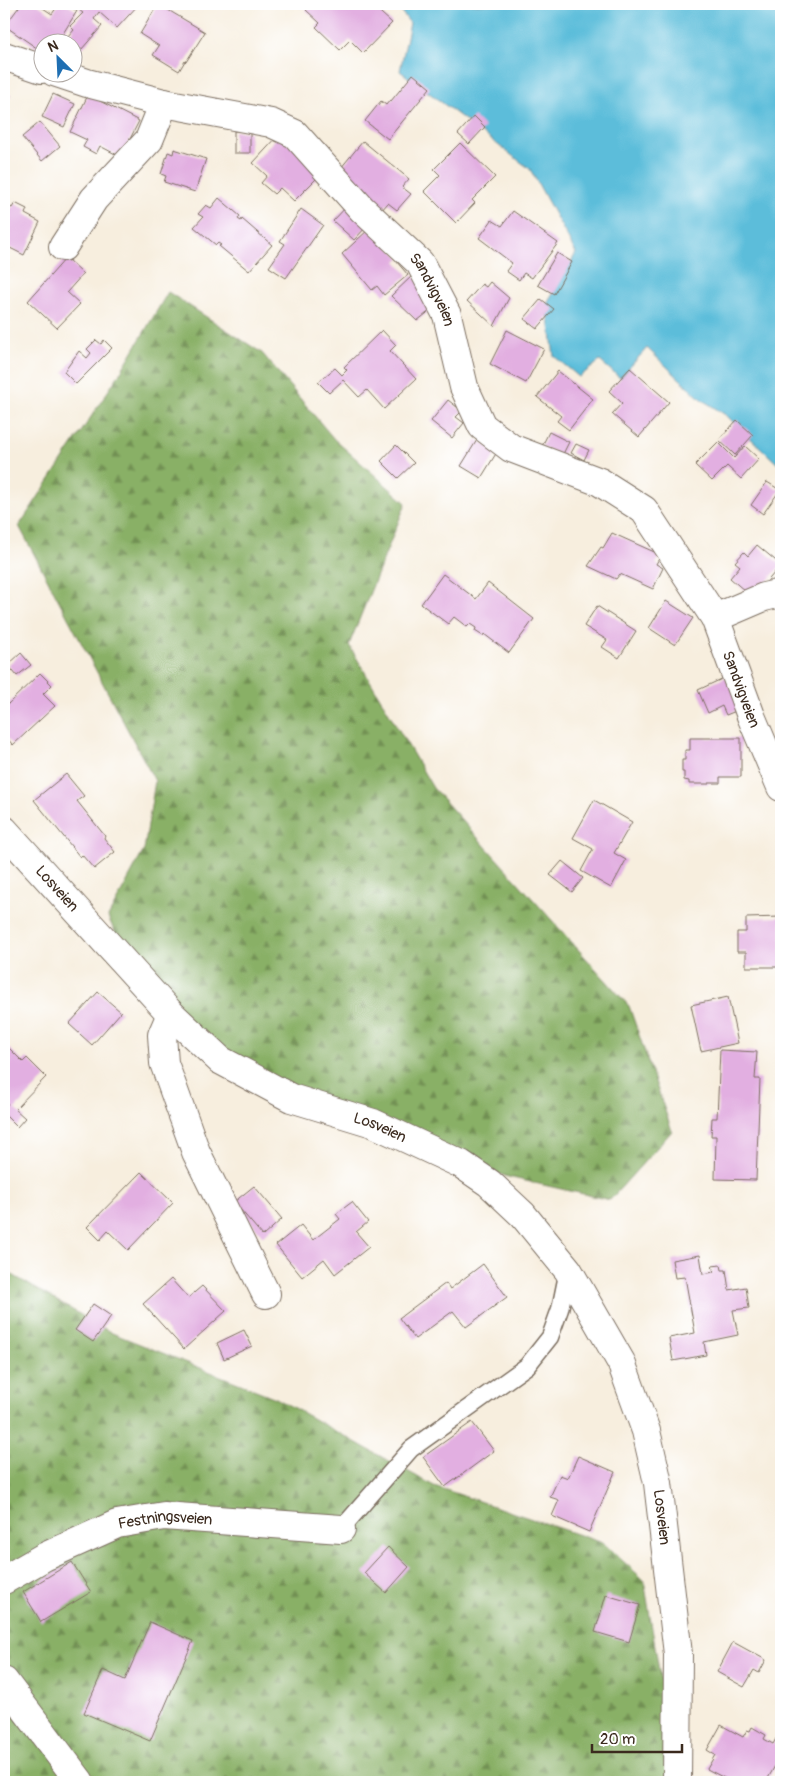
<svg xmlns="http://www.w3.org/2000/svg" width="785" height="1786" font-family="Pangolin,sans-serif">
	<defs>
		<pattern id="forest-firs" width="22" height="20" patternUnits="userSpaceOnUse" patternTransform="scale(1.25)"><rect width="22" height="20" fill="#89b066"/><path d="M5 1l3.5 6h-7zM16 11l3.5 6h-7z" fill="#718f53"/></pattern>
	</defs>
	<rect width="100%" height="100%" fill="#fff"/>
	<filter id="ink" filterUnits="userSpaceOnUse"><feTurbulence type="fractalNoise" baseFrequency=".02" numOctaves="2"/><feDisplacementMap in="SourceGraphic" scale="10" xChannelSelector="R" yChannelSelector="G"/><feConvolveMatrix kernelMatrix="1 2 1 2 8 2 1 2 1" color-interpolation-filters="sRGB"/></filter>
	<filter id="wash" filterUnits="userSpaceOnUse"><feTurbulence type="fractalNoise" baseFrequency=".0096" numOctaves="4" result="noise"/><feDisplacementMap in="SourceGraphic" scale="20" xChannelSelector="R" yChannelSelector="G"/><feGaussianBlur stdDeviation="1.12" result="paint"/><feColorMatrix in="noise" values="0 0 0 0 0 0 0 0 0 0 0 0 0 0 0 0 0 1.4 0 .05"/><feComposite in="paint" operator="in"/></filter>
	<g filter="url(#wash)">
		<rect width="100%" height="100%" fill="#f7eede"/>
		<path fill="url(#forest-firs)" stroke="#626d42" d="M168,292L262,353L334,439L406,503L349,645L433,788L629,1006L672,1131L610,1200L508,1177L352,1121L220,1051L141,989L108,917L144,850L155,781L19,526L120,373Z
			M4,1270L112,1333L276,1398L434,1486L603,1543L644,1580L673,1755L674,1782H4Z"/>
		<path fill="#5cbdda" stroke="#4c747c" d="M395,4H781V467L727,416L701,399L647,348L620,378L600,361L579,377L554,356L547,304L576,253L530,169L400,71L410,23Z"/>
		<g id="blocks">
			<path fill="#e2afe1" d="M21,4H37L52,14L59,4H66L77,11L59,40L52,35L47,42H42L41,51L5,26Z
				M85,4H139L117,28L99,12L94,19L102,26L81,50L67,38L74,30L70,26L83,13L79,10Z
				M158,4L205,32L186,62L185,61L179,71L153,55L159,46L140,34Z
				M312,4H371L392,23L363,53L350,40L340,50L316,27L320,23L306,10Z
				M413,74L430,88L388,139L365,121L381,101L386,105L390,100L391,101Z
				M4,90L11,95L4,106Z
				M53,94L75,104L64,127L42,117Z
				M88,95L139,121L121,157L100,146L96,154L83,147L87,140L70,132Z
				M474,116L485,127L469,144L458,134Z
				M40,122L60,146L42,161L22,137Z
				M234,131L250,132V153H234Z
				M279,135L321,174L294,201L280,188L274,194L261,183L267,176L253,163Z
				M363,141L409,179L402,187L411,194L397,210L388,203L381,211L336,174Z
				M460,143L495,177L472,200L475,203L456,223L424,191L440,175L434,169Z
				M174,149L206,159L195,192L164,182L166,176L161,174L168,152L173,154Z
				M219,198L240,216L238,219L241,221L242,219L272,245L249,271L219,246L221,245L218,243L216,245L194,227L203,217L198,214L206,205L211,208Z
				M15,203L27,209L25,214L40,222L24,255L4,245V208L6,205L12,208Z
				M348,205L369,224L354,240L333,221Z
				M301,209L323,225L286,278L269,267L285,244L280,241Z
				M513,211L558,243L532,278L524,273L519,280L506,271L512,263L479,238L492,220L502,226Z
				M369,229L400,258L396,261L408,275L384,295L377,286L372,290L342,254Z
				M557,253L572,262L554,294L538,285Z
				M66,258L83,274L67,292L80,304L57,328L28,301Z
				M413,275L436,306L417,321L391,296Z
				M490,282L509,298L494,326L467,301L482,284L486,287Z
				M541,299L554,309L537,329L524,319Z
				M382,330L396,345L390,351L416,379L384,409L367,390L359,397L343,380L329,393L318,382L335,368L342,375L347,370L344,367Z
				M507,330L544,349L526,383L490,364Z
				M96,340L101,344L104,340L112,348L76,384L64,372L79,351L87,358L91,353L87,349Z
				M630,368L669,402L639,437L612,414L622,403L609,391Z
				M558,371L593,399L569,430L557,421L561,416L537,397Z
				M448,400L462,411L456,417L464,423L452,438L431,421Z
				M737,420L753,435L735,455L719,440Z
				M549,432L569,442L562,456L542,446Z
				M477,440L497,452L481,478L461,466Z
				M718,442L734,458L745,446L759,459L741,479L727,466L712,481L695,465Z
				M576,444L589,450L584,460L571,453Z
				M396,445L414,463L398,478L381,461Z
				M767,482L780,490L763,514L751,505Z
				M612,533L661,555L656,564L663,568L653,589L620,574L616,579L588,566L601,547L603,548Z
				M757,545L781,565L753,598L730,578L740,566L735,562L744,552L748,556Z
				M443,574L476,599L488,583L534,619L509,653L484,634L483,636L475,631L476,628L470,624L467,627L454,617L448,624L421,604Z
				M666,601L693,618L675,645L649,628Z
				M597,606L636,631L619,658L602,647L607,640L584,626Z
				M21,653L31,665L17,676L8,665Z
				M40,673L52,685L43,694L55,706L13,745L4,735V703L6,701L8,704Z
				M726,677L741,709L726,715L722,706L708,713L698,690Z
				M690,738H741V777H720V783H709V784H689V781L684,780V772H682V760H685V750H690Z
				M66,774L84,796L77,801L105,836L104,838L115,852L94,869L82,855L80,857L34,800Z
				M594,800L632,822L614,853L626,860L611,888L581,871L593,849L573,838Z
				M562,861L583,878L572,892L550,875Z
				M781,917V967H746V952H737V932H746V918Z
				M98,992L121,1012L92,1045L69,1024Z
				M728,997L738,1043L701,1051L691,1005Z
				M4,1043L23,1062L27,1058L46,1077L15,1109L25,1118L17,1127L4,1114V1107L8,1104L4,1100Z
				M720,1050L757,1052L755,1079H760L756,1180L715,1179L716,1136H711L712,1118H717Z
				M141,1172L173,1203L128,1250L108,1231L100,1240L87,1227Z
				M254,1186L282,1219L263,1236L234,1202Z
				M352,1202L368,1222L356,1232L369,1247L335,1274L324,1259L302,1277L276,1245L301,1225L313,1240L340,1219L336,1214Z
				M700,1255L703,1274L714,1272L712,1266L721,1265L722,1270H726L729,1290L746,1287L749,1308L733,1310L738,1335L704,1342L706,1355L673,1361L669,1338L695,1333L685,1277L675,1278L672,1260Z
				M483,1264L507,1297L466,1327L453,1311L415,1339L399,1318L446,1283L450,1289Z
				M171,1279L188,1298L202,1286L226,1311L184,1349L143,1304Z
				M93,1304L111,1316L93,1342L75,1330Z
				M244,1330L252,1346L224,1359L217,1343Z
				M472,1422L494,1451L445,1487L423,1457Z
				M578,1456L615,1472L589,1532L552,1516L559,1500L550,1497L560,1475L568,1478Z
				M388,1547L409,1567L386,1593L364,1573Z
				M72,1562L91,1592L41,1622L23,1592Z
				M606,1595L640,1605L629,1642L595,1632Z
				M150,1622L193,1641L150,1741L84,1713L103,1670L125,1680Z
				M733,1642L766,1660L759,1673L754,1670L744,1687L717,1672Z
				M721,1725L743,1737L747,1730L750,1731L752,1727L766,1735L764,1739L773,1744L777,1737L781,1740V1764L780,1766L776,1764L766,1782H732L707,1769L715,1755L707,1750Z"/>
		</g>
	</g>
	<g filter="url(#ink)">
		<use href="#blocks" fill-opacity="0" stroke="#7d6f61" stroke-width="1"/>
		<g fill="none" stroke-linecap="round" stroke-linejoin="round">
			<defs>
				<path id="service" d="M341,1529L411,1449L527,1366L550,1337L560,1309L568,1270"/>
				<g id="minor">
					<path d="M4,56L42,69"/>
					<path id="s1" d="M54,72L87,83L164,103L271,123L295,134L362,209L420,263L447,315L464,387L482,426L511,448L600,482L644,510L715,618L751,716L781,787"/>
					<path d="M63,247L94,199L149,140L164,103"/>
					<path d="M715,618L764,597L781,593"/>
					<path d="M171,1014L162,1035L164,1063L196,1152L266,1294"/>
					<path id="s2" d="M4,1580L44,1557L117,1524L164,1516L341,1529"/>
					<path d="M4,1681L80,1782"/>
				</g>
				<g id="tertiary">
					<path id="s3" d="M4,830L171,1014L220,1060L291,1098L373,1123L461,1164L489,1183L523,1215L568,1270L621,1362L646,1431L658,1483L678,1654L677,1782"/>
				</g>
			</defs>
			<use href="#service" stroke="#7d6f61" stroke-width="19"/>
			<use href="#minor" stroke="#7d6f61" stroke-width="30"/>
			<use href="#tertiary" stroke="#7d6f61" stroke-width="30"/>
			<use href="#service" stroke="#fff" stroke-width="16"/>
			<use href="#minor" stroke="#fff" stroke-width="28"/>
			<use href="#tertiary" stroke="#fff" stroke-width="28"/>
		</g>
	</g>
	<g text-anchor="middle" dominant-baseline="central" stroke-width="4.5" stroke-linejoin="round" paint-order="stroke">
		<g font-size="15" fill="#3b2a1e" stroke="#fff">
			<text stroke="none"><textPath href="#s1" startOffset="459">Sandvigveien</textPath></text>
			<text stroke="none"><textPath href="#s1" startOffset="994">Sandvigveien</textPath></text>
			<text stroke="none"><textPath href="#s3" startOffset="79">Losveien</textPath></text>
			<text stroke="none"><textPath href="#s3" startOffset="490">Losveien</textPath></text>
			<text stroke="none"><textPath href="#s3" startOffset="998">Losveien</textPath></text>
			<text stroke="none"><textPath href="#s2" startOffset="175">Festningsveien</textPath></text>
		</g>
	</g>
	<rect width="785" height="1786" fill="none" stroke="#fff" stroke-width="20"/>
	<g transform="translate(58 58) rotate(336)"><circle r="24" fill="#ffffff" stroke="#b1aaa5"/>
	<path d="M0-4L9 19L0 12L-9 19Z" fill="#1f6fb2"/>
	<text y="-8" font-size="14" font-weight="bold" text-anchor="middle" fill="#3b2a1e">N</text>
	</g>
	<path d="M592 1744v8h90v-8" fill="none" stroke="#3b2a1e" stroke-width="2.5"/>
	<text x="600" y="1744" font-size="15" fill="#3b2a1e" stroke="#ffffff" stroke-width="4" paint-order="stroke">20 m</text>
</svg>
